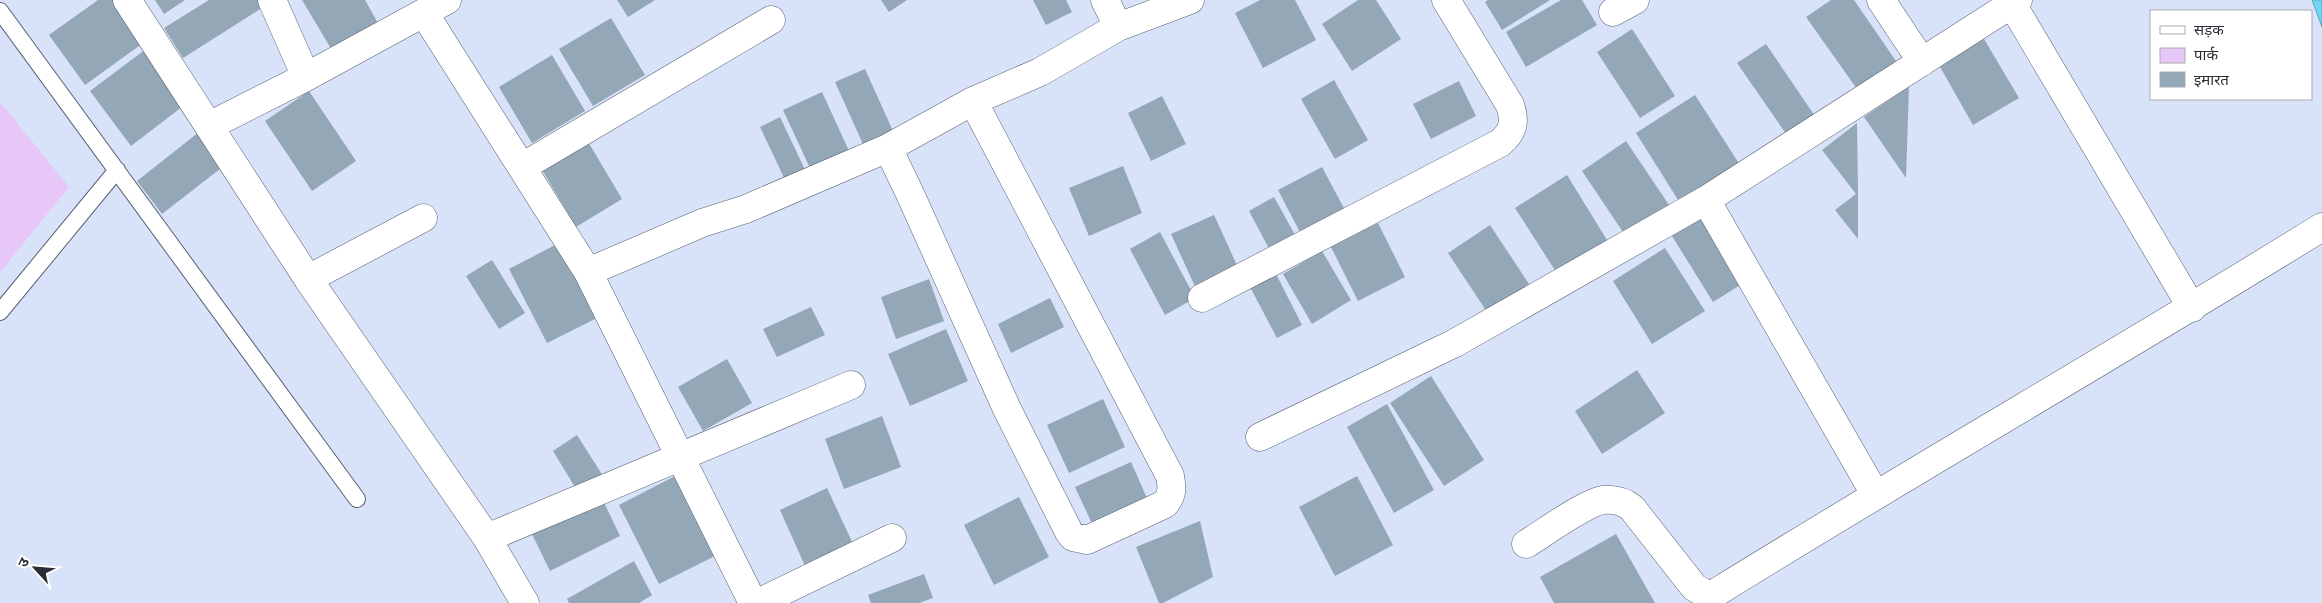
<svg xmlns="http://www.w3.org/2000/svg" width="2322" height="603" font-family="'IBM Plex Sans','Noto Sans Devanagari',sans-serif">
	<rect width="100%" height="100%" fill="#d8e2f8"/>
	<path fill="#e7c6f8" d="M0,102L69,187L0,272Z"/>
	<path fill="#70d6f2" stroke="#5ba4ba" d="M2312,0H2322V27Z"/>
	<path fill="#93a7b6" d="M98,0H124L150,38L85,85L49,35Z
		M155,0H185L164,14Z
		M209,0H261L265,6L183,58L164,28Z
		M302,0H365L379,25L333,52Z
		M617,0H655L628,17Z
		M881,0H907L889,12Z
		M1033,0H1066L1072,12L1046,25Z
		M1260,0H1295L1316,40L1263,68L1235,13Z
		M1358,0H1376L1401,39L1352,71L1322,24Z
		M1488,0H1550L1502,30L1485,2Z
		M1561,0H1582L1597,25L1526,67L1506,32Z
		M1831,0H1854L1896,61L1857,89L1806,17Z
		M611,18L645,75L593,106L559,49Z
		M1632,29L1675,96L1640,118L1597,52Z
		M1984,39L2019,98L1973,125L1939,65Z
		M1766,44L1817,119L1789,138L1737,63Z
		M150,46L191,100L131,146L90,91Z
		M552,55L585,111L532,143L499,87Z
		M865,69L897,140L867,153L835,82Z
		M1334,80L1368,140L1335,159L1301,99Z
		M1459,81L1476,116L1431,139L1413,104Z
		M1909,86L1906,178L1864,117Z
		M309,91L356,161L312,191L265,121Z
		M822,92L850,153L811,170L783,110Z
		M1695,95L1740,165L1680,203L1636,133Z
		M1162,96L1186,144L1151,161L1128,113Z
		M780,117L807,174L787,184L760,127Z
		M1857,123L1858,192V239L1835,210L1856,194L1822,150Z
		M199,132L225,165L162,214L137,181Z
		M587,140L622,199L576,227L541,168Z
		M1626,141L1669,205L1625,235L1582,171Z
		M1123,166L1142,213L1089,236L1069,188Z
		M1322,167L1346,212L1302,236L1278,190Z
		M1567,175L1610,245L1560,278L1515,208Z
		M1274,197L1299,242L1273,256L1249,211Z
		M1710,212L1750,279L1713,302L1672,236Z
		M1214,215L1241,274L1198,293L1171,234Z
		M1378,223L1405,277L1358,301L1331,247Z
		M1490,225L1529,284L1487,312L1448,253Z
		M1160,232L1195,298L1165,315L1130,249Z
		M561,242L599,317L547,343L509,269Z
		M1665,248L1705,311L1652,344L1613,281Z
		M1322,251L1351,300L1312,324L1283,274Z
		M492,260L525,313L499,329L466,276Z
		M1276,274L1302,325L1277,338L1250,287Z
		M929,279L944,321L896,339L881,297Z
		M1050,298L1064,327L1011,353L998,324Z
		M811,307L825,335L777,357L763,329Z
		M946,329L968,381L910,406L888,354Z
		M727,359L752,403L703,431L678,387Z
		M1637,370L1665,413L1602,454L1575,411Z
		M1431,376L1484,460L1444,486L1390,403Z
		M1103,399L1125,447L1069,473L1047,425Z
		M1387,404L1434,490L1394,513L1347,427Z
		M882,416L901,467L844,489L825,439Z
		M577,435L603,476L578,492L553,451Z
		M1131,462L1150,505L1095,530L1075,487Z
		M675,476L715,556L659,584L619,505Z
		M1357,476L1393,545L1335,576L1299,507Z
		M827,488L854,546L806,568L780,510Z
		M601,496L620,536L550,571L530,530Z
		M1019,497L1049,557L994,585L964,525Z
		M1200,521L1213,577L1163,603H1159L1136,547Z
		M1616,534L1655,603H1554L1540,577Z
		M634,561L652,595L639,603H569L567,599Z
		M924,574L933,598L919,603H871L868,595Z"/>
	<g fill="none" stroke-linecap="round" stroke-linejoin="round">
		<defs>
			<path id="lane" d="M0,11L357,499
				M0,312L117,170"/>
			<path id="street" d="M127,0L308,279L487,538L525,603
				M272,0L306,77
				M1105,0L1118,27
				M1881,0L1922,62
				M2012,4L2192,308
				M1613,12L1635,0
				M424,13L588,272L753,603
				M209,126L306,77L447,0
				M888,148L911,196L1007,409L1069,532L1073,537L1087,540L1165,504C1173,494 1172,488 1170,476L973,101
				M522,167L771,20
				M1706,200L1875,494
				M588,272L702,223L746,209L888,148L973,101L1040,72L1118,27L1190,0
				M308,279L423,218
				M1202,298L1500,143C1513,132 1516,122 1510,105L1446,0
				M1260,437L1455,343L1706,200L2018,0
				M487,538L851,385
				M1526,544C1544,533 1585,503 1603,500C1615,499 1623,501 1632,508L1694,587L1707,595L1717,592C1917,468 2122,351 2322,227
				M758,603L892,538"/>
		</defs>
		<use href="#lane" stroke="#586173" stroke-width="18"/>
		<use href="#street" stroke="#586173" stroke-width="29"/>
		<use href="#lane" stroke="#fff" stroke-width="16"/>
		<use href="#street" stroke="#fff" stroke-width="28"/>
	</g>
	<rect x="2150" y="10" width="162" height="90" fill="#ffffff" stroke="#aaabaf"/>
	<rect x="2160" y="26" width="25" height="8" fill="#ffffff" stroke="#aaabaf"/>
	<text x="2194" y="35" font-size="15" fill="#2b2e37">सड़क</text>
	<rect x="2160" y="48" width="25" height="15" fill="#e7c6f8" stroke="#aaabaf"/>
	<text x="2194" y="60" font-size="15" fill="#2b2e37">पार्क</text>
	<rect x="2160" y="72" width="25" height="15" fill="#93a7b6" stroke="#aaabaf"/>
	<text x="2194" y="85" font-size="15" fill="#2b2e37">इमारत</text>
	<g transform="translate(35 568) rotate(296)" stroke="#ffffff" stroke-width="4" paint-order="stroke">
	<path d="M0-4L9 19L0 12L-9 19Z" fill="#2b2e37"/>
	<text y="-8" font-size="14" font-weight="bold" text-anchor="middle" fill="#2b2e37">उ</text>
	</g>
</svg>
